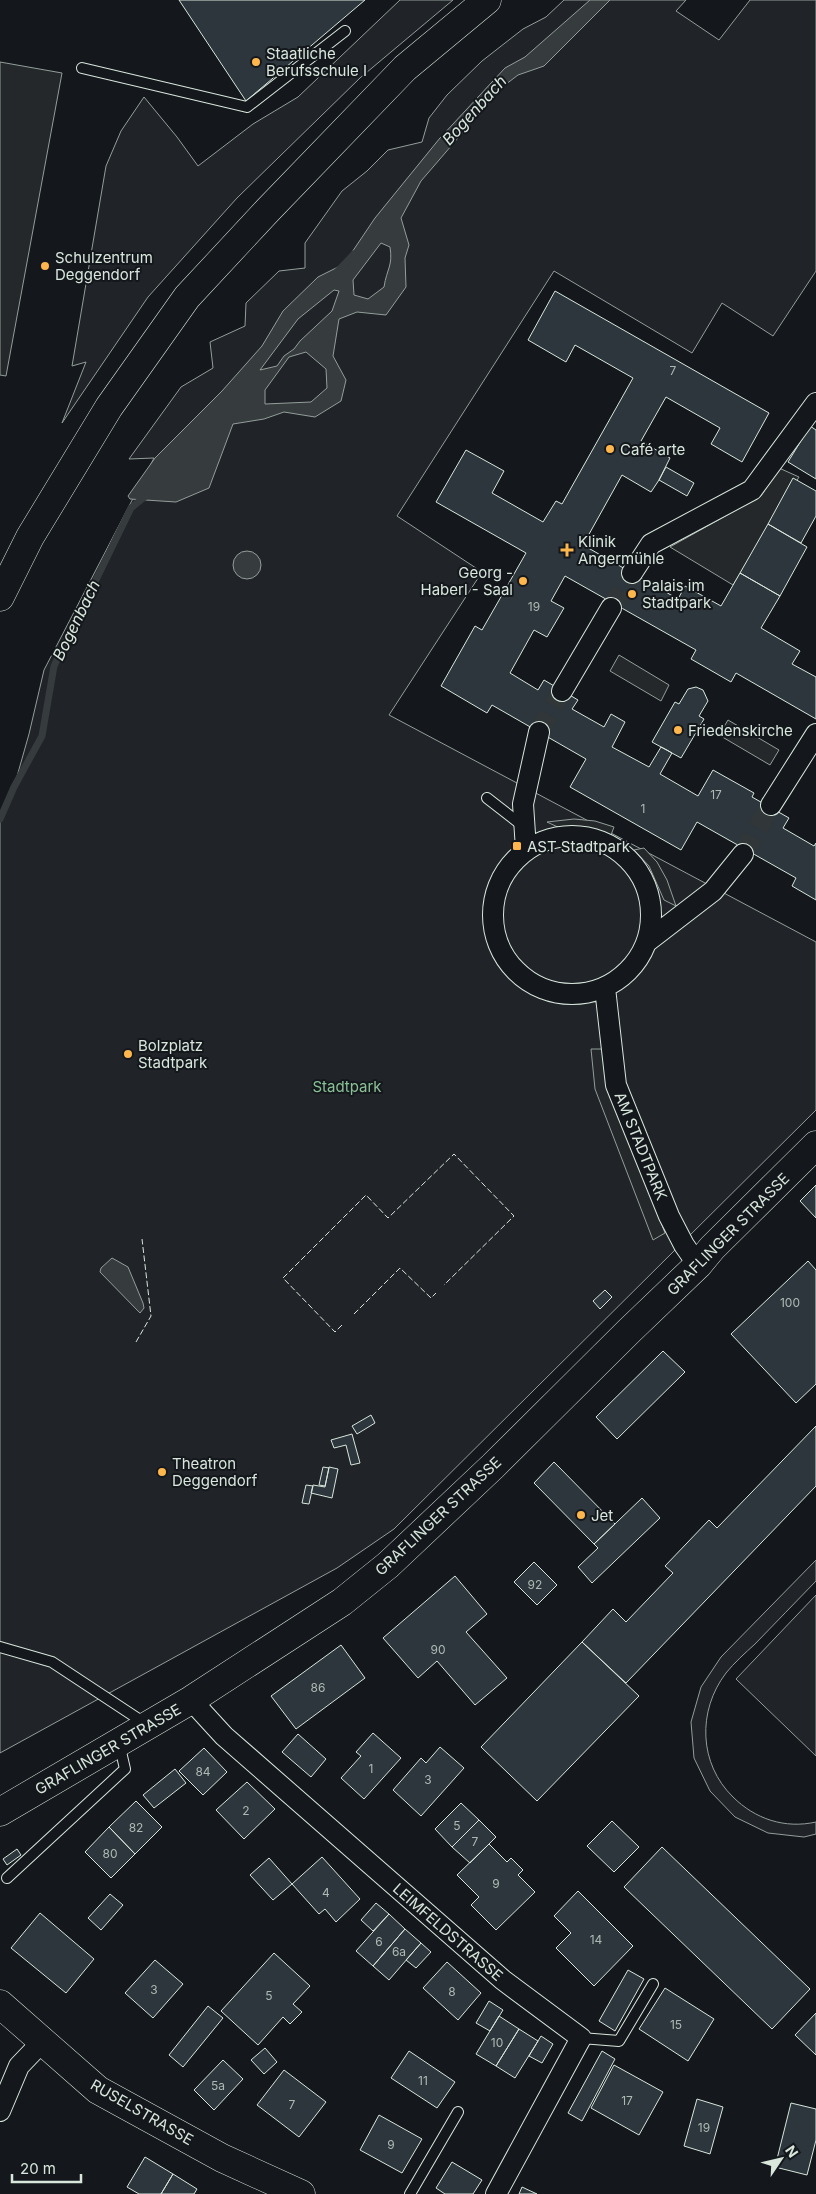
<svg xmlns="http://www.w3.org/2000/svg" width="816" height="2194" font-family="Inter,sans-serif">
	<rect width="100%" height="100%" fill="#14181c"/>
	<path fill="#202428" stroke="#939e99" d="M400,0H453L360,78L237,198L148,297L62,423L86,362L72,366L106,166L121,131L144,97L177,137L198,166L253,124L298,97Z
		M564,0H686L676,11L719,40L750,0H816V271L773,336L722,303L692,353L554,271L397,516L482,572L389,715L816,942V1110L394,1529L337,1568L0,1753V819L14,787L29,734L44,670L154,458L129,459L181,387L213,368L210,342L245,326L246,303L279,271L305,268V243L342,191L367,171L388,150L422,142L429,118L447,95L482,61L523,29L546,17Z
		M816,1560V1581C796,1602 775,1623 755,1644C745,1653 734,1663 726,1673C697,1711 699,1764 733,1797C755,1819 785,1829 816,1822V1834L804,1837L768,1833L735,1817L710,1791L694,1758L691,1722L701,1687L721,1657Z
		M816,1595V1756L736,1679Z"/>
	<path fill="#24282b" stroke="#939e99" d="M0,62L62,73L6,376L0,375Z
		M779,468L799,477L733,585L670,547L761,496Z
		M619,655L669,685L661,701L610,671Z
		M728,720L779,750L770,765L719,735Z
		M574,819L595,821L614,827L611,835L585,829H562L547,822Z
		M644,848L657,862L667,880L676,906L664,900L649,866L634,850Z
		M591,1049H605L608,1086L665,1233L653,1240L595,1089Z"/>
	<path fill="#363b3e" stroke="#939e99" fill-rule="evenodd" d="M590,0H610L544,66L518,75L501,88L421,181L401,218L409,245L405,258L406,287L386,315L357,312L339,319L333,356L346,380L341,401L315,417L284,412L264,419L233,424L209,488L176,502L130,499L128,496L155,458L222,391L262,346L283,311L318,277L344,264L375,218L440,138L505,68L525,57ZM381,243L390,247C393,266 387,268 384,287L368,299L354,295L353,280ZM334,290L339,291L332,311L300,341L294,349L284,356L277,366L260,370L298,319ZM306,352L326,369L327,388L311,402L265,404V390L289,357Z
		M233 565a14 14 0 1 1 28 0a14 14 0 1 1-28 0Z
		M112,1258L128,1267L143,1303L144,1308L140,1313L100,1272L101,1268Z"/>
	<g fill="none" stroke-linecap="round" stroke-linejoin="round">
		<path stroke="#363b3e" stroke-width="7" d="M337,272L354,254
			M0,819L14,787L42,736L54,666L131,508L148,494"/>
	</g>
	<path fill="#2c363c" stroke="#d8e6dc" d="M179,0H365L246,101Z
		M555,291L769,413L742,462L711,444L720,428L666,397L641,441L670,458L659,480L651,492L622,475L583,545L678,599L685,586L721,606L740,573L780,596L761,628L800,651L792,664L816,677V719L736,673L731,682L691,659L696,650L565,576L551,601L564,608L547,637L534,630L510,673L538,690L544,680L578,700L572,709L604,727L611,714L625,722L612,747L649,767L661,747L667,750L672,753L660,774L698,796L713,770L754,793L752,797L789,818L783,828L814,846L816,843V900L792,886L796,878L697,822L681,850L570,787L586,759L492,705L487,713L441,686L475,626L482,630L526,553L436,502L466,450L504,471L492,493L543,522L556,501L562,504L633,378L575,345L566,362L528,340Z
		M810,426L816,430V479L788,462Z
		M666,467L694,483L687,496L659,480Z
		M793,478L816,491V516L801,543L768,524Z
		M768,524L807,547L780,596L740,573Z
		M696,687L703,690L708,701L699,716L704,719L681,758L652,742L675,702L679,704L688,689Z
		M816,1185V1218L800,1201Z
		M808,1261L816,1270V1384L796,1403L731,1334Z
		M605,1290L612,1297L600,1309L593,1301Z
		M663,1351L685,1372L617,1439L596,1417Z
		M371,1415L375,1423L357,1434L352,1426Z
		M816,1426V1486L626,1683L582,1642L613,1609L626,1622L673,1573L665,1566L709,1520L717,1528Z
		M352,1434L360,1463L351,1465L346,1445L334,1448L331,1440Z
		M554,1462L615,1524L594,1544L534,1483Z
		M323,1467L329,1468L325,1486L319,1485Z
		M329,1467L338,1469L332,1498L311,1493L313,1485L325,1487Z
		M306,1485L313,1486L309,1504L302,1503Z
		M642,1498L660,1518L592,1583L578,1567L598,1548L594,1544Z
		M534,1562L557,1585L537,1605L514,1582Z
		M455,1576L487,1614L466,1632L507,1678L475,1705L437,1661L418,1678L383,1638Z
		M582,1642L639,1696L537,1801L481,1747Z
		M341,1645L365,1678L296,1729L271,1696Z
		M373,1733L401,1758L364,1799L341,1778L361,1756L356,1752Z
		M298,1734L326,1759L311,1777L282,1752Z
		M440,1747L464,1768L421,1816L393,1790L421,1758L426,1763Z
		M204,1748L227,1772L203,1795L179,1771Z
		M175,1769L186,1783L154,1808L143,1795Z
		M247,1782L275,1809L244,1839L216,1810Z
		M136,1801L162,1827L135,1854L109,1827Z
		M461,1803L479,1820L452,1847L435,1829Z
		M479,1820L496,1837L470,1863L452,1847Z
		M612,1821L639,1847L614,1872L587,1846Z
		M109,1827L135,1854L111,1878L85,1852Z
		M489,1844L507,1862L511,1858L523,1870L518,1875L535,1892L496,1930L471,1905L479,1897L457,1875Z
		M662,1847L810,1989L772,2029L624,1887Z
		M17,1849L21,1855L7,1865L3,1859Z
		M322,1857L360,1899L336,1922L325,1909L319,1914L292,1884Z
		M269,1858L292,1884L273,1900L250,1875Z
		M578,1891L633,1946L594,1986L556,1948L571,1933L554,1916Z
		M110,1894L123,1905L101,1930L88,1918Z
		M376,1903L389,1914L373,1931L361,1920Z
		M40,1913L94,1959L66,1993L11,1948Z
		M389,1914L405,1929L373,1966L356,1951Z
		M405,1929L421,1943L389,1980L373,1966Z
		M421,1943L431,1952L416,1968L406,1960Z
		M274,1953L310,1986L293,2004L302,2012L290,2024L283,2017L258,2045L221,2011Z
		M155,1960L183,1984L153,2018L125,1993Z
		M447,1962L481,1993L458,2020L423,1988Z
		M628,1970L644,1979L615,2031L599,2021Z
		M665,1988L714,2019L688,2061L639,2029Z
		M489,2001L503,2010L490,2031L476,2023Z
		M208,2006L223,2018L183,2067L169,2055Z
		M816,2013V2055L795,2035Z
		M499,2016L519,2029L496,2066L476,2054Z
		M519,2029L538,2041L515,2078L496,2066Z
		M541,2036L553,2044L542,2063L529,2056Z
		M265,2048L277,2062L264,2074L251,2060Z
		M409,2051L455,2082L437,2108L391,2078Z
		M602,2051L615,2059L582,2121L568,2113Z
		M223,2060L243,2079L214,2110L194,2090Z
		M614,2065L663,2092L639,2135L591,2108Z
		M284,2070L326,2102L299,2137L257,2105Z
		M697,2099L723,2107L710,2154L684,2146Z
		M791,2103L816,2109V2140L807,2175L775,2167Z
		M379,2115L422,2139L402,2173L360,2150Z
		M145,2157L173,2174L161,2194H139L127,2187Z
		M452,2162L482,2180L473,2194H445L436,2188Z
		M173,2174L197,2189L194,2194H161Z
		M522,2187L537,2194H519Z"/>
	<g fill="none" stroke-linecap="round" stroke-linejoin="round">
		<path stroke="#313739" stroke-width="20" stroke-dasharray="20 10" stroke-linecap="butt" d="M611,608L632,573
			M539,732L562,691
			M743,854L771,805"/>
		<defs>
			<path id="lane" d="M82,68L247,107L345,31
				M487,798L523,826
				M0,1647L52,1662L146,1724
				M7,1878L125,1769L119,1743
				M581,2038L619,2041L653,1984
				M410,2194L458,2112"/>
			<path id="street" d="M632,573L651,544L752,490L816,403
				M562,691L611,608
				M771,805L816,734
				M493 915a79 79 0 1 1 158 0a79 79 0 1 1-158 0Z
				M526,849L523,804L539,732
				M648,941L713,891L743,854
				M605,988L616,1085L669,1216L684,1245L698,1265
				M191,1700L224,1736L503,1980L581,2038L496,2194
				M0,2111L19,2066L42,2042"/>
			<path id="secondary" d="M0,1812L191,1700L342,1602L388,1565L493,1466L629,1331L698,1265L712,1248L816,1145
				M0,2004L98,2090L222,2158L301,2194"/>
			<path id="highway" d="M0,597L30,537L109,407L187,297L267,211L405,68L487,0"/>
		</defs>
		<use href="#lane" stroke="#d8e6dc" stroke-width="12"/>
		<use href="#street" stroke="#d8e6dc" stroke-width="22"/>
		<use href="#secondary" stroke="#d8e6dc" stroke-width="29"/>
		<use href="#highway" stroke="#d8e6dc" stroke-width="29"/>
		<use href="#lane" stroke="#14181c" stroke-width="10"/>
		<use href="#street" stroke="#14181c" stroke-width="20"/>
		<use href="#secondary" stroke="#14181c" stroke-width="28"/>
		<use href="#highway" stroke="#14181c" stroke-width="28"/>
		<path stroke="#d8e6dc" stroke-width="1" stroke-dasharray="6 2.5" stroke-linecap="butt" d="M354,1314L400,1268L431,1298L436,1293
			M342,1325L335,1332L283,1278L366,1195L388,1218L454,1154L514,1216L444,1285
			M136,1342L151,1316L142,1239"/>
	</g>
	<g fill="#ffb74d" stroke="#14181c" stroke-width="2">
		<circle cx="256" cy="62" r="5"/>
		<circle cx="45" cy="266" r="5"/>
		<circle cx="610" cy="449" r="5"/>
		<path d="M564.5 542.5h5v5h5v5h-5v5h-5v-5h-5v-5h5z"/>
		<circle cx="523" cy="581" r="5"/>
		<circle cx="632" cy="594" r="5"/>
		<circle cx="678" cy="730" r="5"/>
		<rect x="512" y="841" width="10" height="10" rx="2.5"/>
		<circle cx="128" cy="1054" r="5"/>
		<circle cx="162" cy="1472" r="5"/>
		<circle cx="581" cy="1515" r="5"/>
	</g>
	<g text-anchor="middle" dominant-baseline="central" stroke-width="4" stroke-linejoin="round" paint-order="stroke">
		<g font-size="12" fill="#adbab4">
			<text x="673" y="370">7</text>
			<text x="534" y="606">19</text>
			<text x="716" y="794">17</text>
			<text x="643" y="808">1</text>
			<text x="790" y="1302">100</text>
			<text x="535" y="1584">92</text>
			<text x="438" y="1649">90</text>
			<text x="318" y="1687">86</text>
			<text x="371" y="1768">1</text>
			<text x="203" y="1771">84</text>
			<text x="428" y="1779">3</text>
			<text x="246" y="1810">2</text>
			<text x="457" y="1825">5</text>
			<text x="136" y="1827">82</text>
			<text x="475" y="1841">7</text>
			<text x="110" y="1853">80</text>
			<text x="496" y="1883">9</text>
			<text x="326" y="1892">4</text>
			<text x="596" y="1939">14</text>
			<text x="379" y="1941">6</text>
			<text x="399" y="1951">6a</text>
			<text x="154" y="1989">3</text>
			<text x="452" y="1991">8</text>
			<text x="269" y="1995">5</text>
			<text x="676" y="2024">15</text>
			<text x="497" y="2042">10</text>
			<text x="423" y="2080">11</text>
			<text x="218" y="2085">5a</text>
			<text x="627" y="2100">17</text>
			<text x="292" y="2104">7</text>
			<text x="704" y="2127">19</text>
			<text x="391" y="2144">9</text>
		</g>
		<g font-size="15" fill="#d8e6dc" stroke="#14181c" text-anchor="start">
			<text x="266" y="53">Staatliche<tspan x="266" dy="17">Berufsschule I</tspan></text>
			<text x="55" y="257">Schulzentrum<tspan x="55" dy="17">Deggendorf</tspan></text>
			<text x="620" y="449">Café arte</text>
			<text x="578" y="541">Klinik<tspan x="578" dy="17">Angermühle</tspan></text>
			<text x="513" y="572" text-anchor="end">Georg -<tspan x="513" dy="17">Haberl - Saal</tspan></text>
			<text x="642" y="585">Palais im<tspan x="642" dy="17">Stadtpark</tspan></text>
			<text x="688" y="730">Friedenskirche</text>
			<text x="527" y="846">AST Stadtpark</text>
			<text x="138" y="1045">Bolzplatz<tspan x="138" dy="17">Stadtpark</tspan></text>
			<text x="172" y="1463">Theatron<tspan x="172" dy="17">Deggendorf</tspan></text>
			<text x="591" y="1515">Jet</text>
		</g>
		<g font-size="15" fill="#8ac095" stroke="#14181c">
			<text x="347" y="1086">Stadtpark</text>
		</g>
		<g font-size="15" fill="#d8e6dc" stroke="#14181c">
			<text transform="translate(641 1146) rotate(68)">AM STADTPARK</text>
			<text transform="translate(728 1234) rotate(-45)">GRAFLINGER STRASSE</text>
			<text transform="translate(438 1516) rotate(-43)">GRAFLINGER STRASSE</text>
			<text transform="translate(108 1749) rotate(-30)">GRAFLINGER STRASSE</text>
			<text transform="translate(448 1932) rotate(41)">LEIMFELDSTRASSE</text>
			<text transform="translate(142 2112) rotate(30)">RUSELSTRASSE</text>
		</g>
		<g font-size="16" font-style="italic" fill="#d8e6dc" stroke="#14181c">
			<text transform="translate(474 110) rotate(-48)">Bogenbach</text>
			<text transform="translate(76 620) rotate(-64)">Bogenbach</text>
		</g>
	</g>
	<g transform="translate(781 2159) rotate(55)" stroke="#14181c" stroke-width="4" paint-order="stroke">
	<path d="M0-4L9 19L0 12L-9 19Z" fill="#d8e6dc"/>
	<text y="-8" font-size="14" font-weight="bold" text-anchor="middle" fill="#d8e6dc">N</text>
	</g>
	<path d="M12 2174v8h69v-8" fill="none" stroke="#d8e6dc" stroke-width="2.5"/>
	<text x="20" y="2174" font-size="15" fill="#d8e6dc" stroke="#14181c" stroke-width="4" paint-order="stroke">20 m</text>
</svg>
